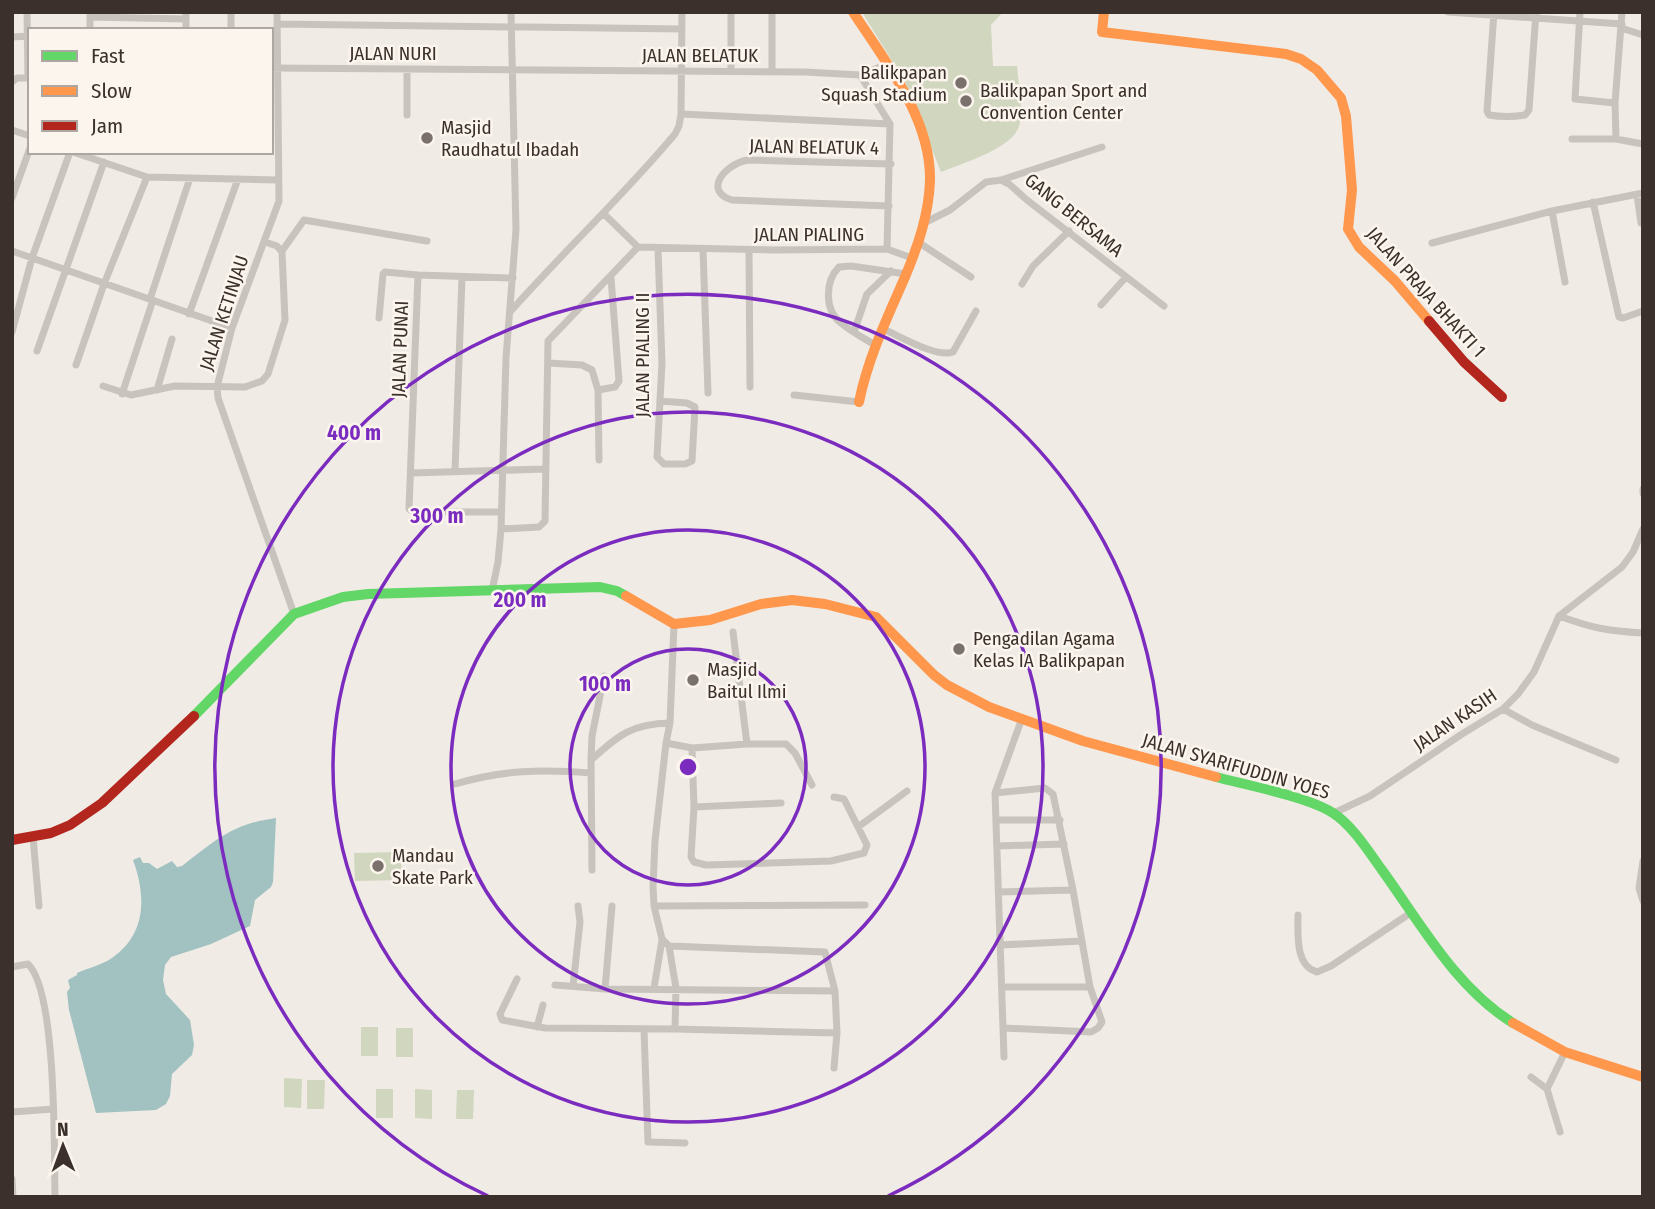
<svg xmlns="http://www.w3.org/2000/svg" width="1655" height="1209" font-family="'Fira Sans Condensed',sans-serif">
	<rect width="100%" height="100%" fill="#f0ebe5"/>
	<path fill="#d1d6bf" d="M862,12H1003L991,25L993,66H1017C1018,81 1024,113 1019,126C1012,149 962,163 941,172L905,82Z
		M401,852L402,880L355,881L354,853Z
		M361,1027H378V1056H361Z
		M396,1028H413V1057H396Z
		M284,1078L302,1079L301,1108L284,1107Z
		M307,1080H325L324,1109H307Z
		M376,1089H393V1118H376Z
		M415,1089L432,1090V1119L415,1118Z
		M457,1090H474L473,1119H456Z"/>
	<path fill="#a1c2c1" d="M276,818L273,882L271,887L255,900L250,926L211,944L171,957L165,965L163,980L166,994L190,1020L194,1045L192,1055L172,1074L170,1096L166,1104L156,1110L96,1113L69,1010L67,992L70,988L68,980L77,975V973C88,968 102,965 112,958C147,934 146,895 133,860L140,857L143,863H149L157,869L172,861L177,867L182,866C216,840 232,824 276,818Z"/>
	<g fill="none" stroke-linecap="round" stroke-linejoin="round">
		<path stroke="#c9c3be" stroke-width="7" d="M27,12L28,78
			M231,12V30
			M277,12L279,201L232,328L217,387L218,398L294,614
			M731,12V71
			M772,12V71
			M1448,12L1622,24
			M1494,12L1487,111L1489,115C1501,117 1513,117 1525,115L1529,110L1536,12
			M1580,12L1575,99L1615,103
			M90,17L186,19
			M277,24L682,29
			M1621,28L1643,35
			M90,30V13
			M186,30V12
			M12,37L29,36
			M271,68L805,72L860,75L885,65
			M12,82L17,78H30
			M681,114L890,124
			M407,115V69
			M12,130L30,136
			M1572,139H1616L1643,144
			M1616,139L1615,103L1622,12
			M73,152L147,177L278,180
			M1001,180L1102,147
			M1637,195L1641,223
			M12,198L30,148
			M1593,202L1619,317L1623,318L1643,311
			M889,206L732,200C703,191 724,165 747,160L891,164
			M1552,211L1565,282
			M603,213L638,247L775,250L887,249L890,124L860,75
			M924,223L950,210L986,182L1001,180L1009,184L1027,200L1164,306
			M918,242L971,277
			M1432,243L1552,211L1643,193
			M658,249L662,363L657,457L664,464H685L692,461L695,407L687,403L660,401
			M703,249L708,393
			M887,249L912,258
			M749,250L750,387
			M12,251L232,328
			M282,251L304,220L427,241
			M1022,284L1033,266L1069,231
			M150,299L190,178
			M1101,305L1126,277
			M510,312C564,251 623,196 675,134L679,126L681,114L682,12
			M189,314L238,179
			M379,318L383,274L385,272L418,275
			M883,329C900,336 936,358 953,352L976,311
			M12,332L32,258L70,152
			M854,332L867,294L891,271
			M875,345C864,338 851,332 841,323C824,310 825,281 839,267L851,266L906,274
			M37,351L104,162
			M548,363L582,365L592,370L598,390L599,460
			M76,365L104,284L147,177
			M103,386L131,395L175,386L245,387L262,381L268,374L285,320L282,252L277,246L265,242
			M157,390L172,339
			M598,390L615,387L619,381L611,278
			M122,394L153,300
			M794,395L859,402
			M455,471L462,277
			M411,473L546,469
			M1643,489V493
			M501,512H414L409,509L418,275L513,278
			M501,529L539,527L545,521L548,341L638,247
			M492,591L498,562L501,529L506,358L516,230L511,12
			M1559,616C1592,628 1607,631 1643,633
			M674,624L670,723L666,743L655,841L653,887L654,906L662,939L669,946L676,988L675,1029
			M733,632L747,744
			M1503,709L1532,725L1616,760
			M666,743L692,748
			M591,760L592,736L604,676
			M455,784C503,770 541,769 591,773
			M812,785L795,753L786,744H747L692,748L694,807L691,857L694,862L706,865L831,861L864,853L867,845L844,799L834,797
			M995,793L1045,788L1053,794L1073,890L999,892
			M694,807L781,803
			M1334,813L1370,796L1462,734L1503,709L1518,694L1534,672L1559,616L1622,567L1633,552L1643,529
			M996,820H1060
			M858,827L907,791
			M33,837L39,906
			M997,846L1064,844
			M1643,861L1639,888L1643,901
			M592,870L591,760C619,735 631,724 670,723
			M654,906L865,905
			M1298,915C1298,934 1295,966 1317,972L1331,966L1412,912
			M1000,945L1082,941
			M669,946L825,952L835,991L837,1033
			M12,967L28,964C57,992 54,1152 55,1197
			M517,979L500,1014L502,1020L545,1028L675,1029L837,1033L834,1068
			M555,985L605,989L835,991
			M573,986L580,922L578,906
			M1002,987H1090L1073,890
			M654,988L662,940
			M605,989L612,906
			M537,1027L543,1005
			M1003,1028L1091,1032L1098,1028L1102,1022L1090,987
			M644,1030L648,1142L685,1143
			M1004,1057L995,793L1021,721
			M1531,1077L1547,1089
			M12,1112L53,1109
			M1560,1132L1547,1089L1565,1052
			M12,1179L13,1197"/>
		<path stroke="#63d668" stroke-width="10" d="M194,716L294,614L343,597L368,594L600,587L617,591L626,596
			M1216,777C1246,785 1309,797 1333,813C1352,825 1369,852 1382,870C1421,924 1456,988 1513,1023"/>
		<path stroke="#ff974d" stroke-width="10" d="M853,12C885,61 931,118 930,180C929,214 918,246 905,277C887,318 868,358 859,402
			M1104,12L1102,32L1286,54L1301,59L1317,70L1341,98L1346,116L1352,190L1348,229L1359,247L1395,281L1429,321
			M626,596L674,624L710,620L761,604L792,600L825,604L876,617
			M876,617L934,675L947,685L989,707L1083,741L1216,777
			M1513,1023L1565,1052L1643,1077"/>
		<path stroke="#b3261e" stroke-width="10" d="M1429,321L1464,362L1502,397
			M12,840L51,833L70,825L102,803L194,716"/>
	</g>
	<g fill="none" stroke="#7b2cbf" stroke-width="3.5">
		<circle cx="688" cy="767" r="118"/>
		<circle cx="688" cy="767" r="237"/>
		<circle cx="688" cy="767" r="355"/>
		<path d="M488 1196A473 473 0 1 1 888 1196"/>
	</g>
	<g fill="#7a716c" stroke="#fbf5ee" stroke-width="2.5">
		<circle cx="961" cy="83" r="7"/>
		<circle cx="966" cy="101" r="7"/>
		<circle cx="427" cy="138" r="7"/>
		<circle cx="959" cy="649" r="7"/>
		<circle cx="693" cy="680" r="7"/>
		<circle cx="378" cy="866" r="7"/>
	</g>
	<g text-anchor="middle" dominant-baseline="central" stroke-width="5" stroke-linejoin="round" paint-order="stroke">
		<g font-size="19" fill="#3b302b" stroke="#fbf5ee">
			<text x="393" y="53">JALAN NURI</text>
			<text x="700" y="55">JALAN BELATUK</text>
			<text transform="translate(814 147) rotate(1)">JALAN BELATUK 4</text>
			<text transform="translate(1074 215) rotate(39)">GANG BERSAMA</text>
			<text x="809" y="234">JALAN PIALING</text>
			<text transform="translate(1426 292) rotate(48)">JALAN PRAJA BHAKTI 1</text>
			<text transform="translate(224 313) rotate(-72)">JALAN KETINJAU</text>
			<text transform="translate(400 349) rotate(-88)">JALAN PUNAI</text>
			<text transform="translate(642 355) rotate(-90)">JALAN PIALING II</text>
			<text transform="translate(1455 720) rotate(-34)">JALAN KASIH</text>
			<text transform="translate(1236 766) rotate(16)">JALAN SYARIFUDDIN YOES</text>
		</g>
		<g font-size="19" fill="#3b302b" stroke="#fbf5ee" text-anchor="start">
			<text x="947" y="72" text-anchor="end">Balikpapan<tspan x="947" dy="22">Squash Stadium</tspan></text>
			<text x="980" y="90">Balikpapan Sport and<tspan x="980" dy="22">Convention Center</tspan></text>
			<text x="441" y="127">Masjid<tspan x="441" dy="22">Raudhatul Ibadah</tspan></text>
			<text x="973" y="638">Pengadilan Agama<tspan x="973" dy="22">Kelas IA Balikpapan</tspan></text>
			<text x="707" y="669">Masjid<tspan x="707" dy="22">Baitul Ilmi</tspan></text>
			<text x="392" y="855">Mandau<tspan x="392" dy="22">Skate Park</tspan></text>
		</g>
	</g>
	<circle cx="688" cy="767" r="10" fill="#7b2cbf" stroke="#fbf5ee" stroke-width="3.5"/>
	<g font-size="21" text-anchor="middle" font-weight="bold" fill="#7b2cbf" stroke="#fbf5ee" stroke-width="5" stroke-linejoin="round" paint-order="stroke">
		<text x="354" y="440">400 m</text>
		<text x="437" y="523">300 m</text>
		<text x="520" y="607">200 m</text>
		<text x="605" y="691">100 m</text>
	</g>
	<rect width="1655" height="1209" fill="none" stroke="#3b302b" stroke-width="28"/>
	<rect x="28" y="28" width="245" height="126" fill="#fbf5ee" stroke="#aea6a0" stroke-width="2"/>
	<rect x="42" y="51" width="35" height="10" fill="#63d668" stroke="#aea6a0" stroke-width="2"/>
	<text x="91" y="63" font-size="21" fill="#3b302b">Fast</text>
	<rect x="42" y="86" width="35" height="10" fill="#ff974d" stroke="#aea6a0" stroke-width="2"/>
	<text x="91" y="98" font-size="21" fill="#3b302b">Slow</text>
	<rect x="42" y="121" width="35" height="10" fill="#b3261e" stroke="#aea6a0" stroke-width="2"/>
	<text x="91" y="133" font-size="21" fill="#3b302b">Jam</text>
	<g transform="translate(63 1146) rotate(359)" stroke="#fbf5ee" stroke-width="5" paint-order="stroke">
	<path d="M0-5L12 26L0 18L-12 26Z" fill="#3b302b"/>
	<text y="-10" font-size="19" font-weight="bold" text-anchor="middle" fill="#3b302b">N</text>
	</g>
</svg>
